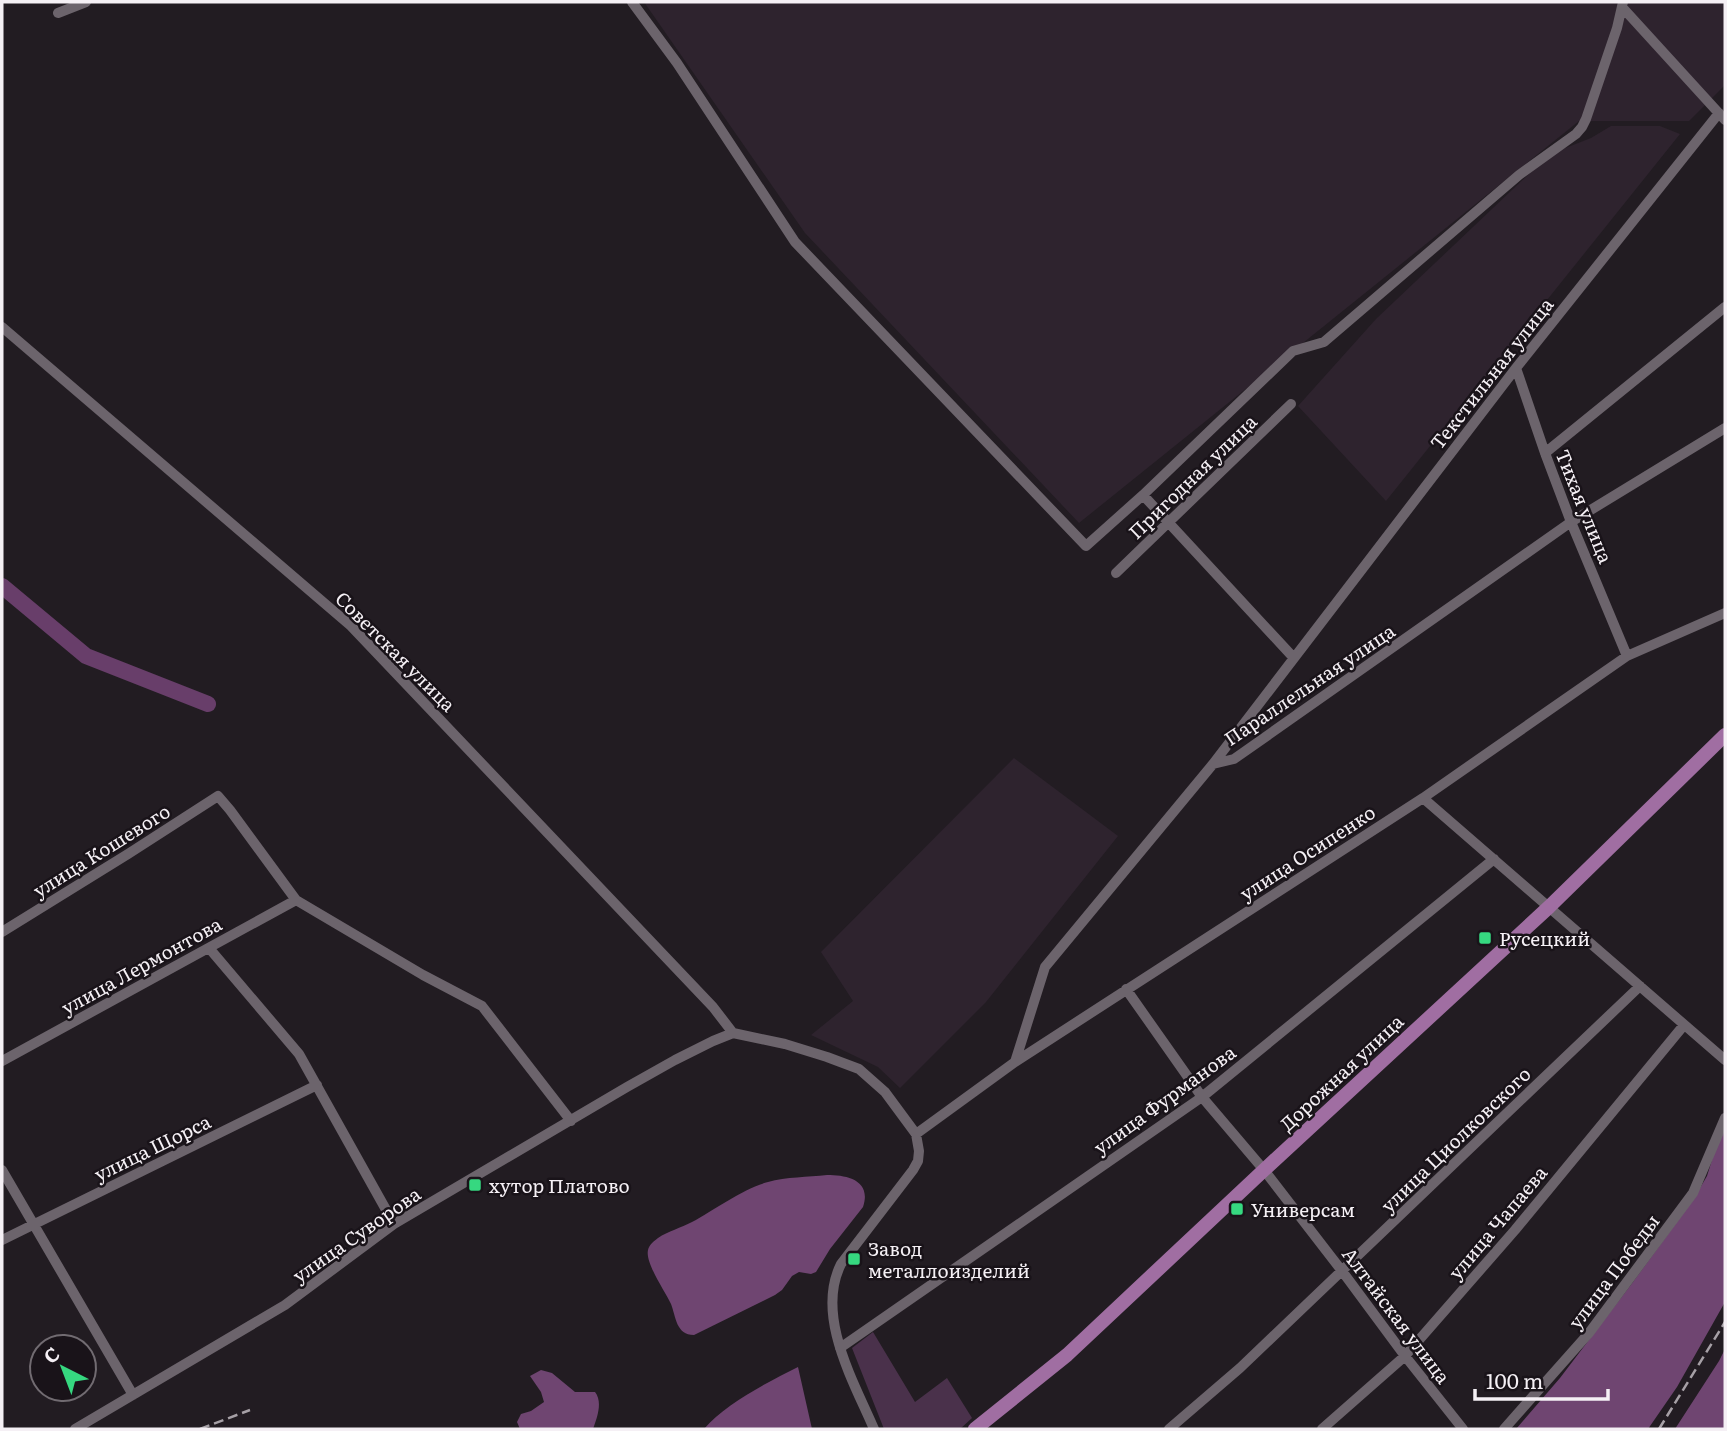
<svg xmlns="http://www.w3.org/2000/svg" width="1727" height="1431" font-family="Literata,serif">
	<rect width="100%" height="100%" fill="#221c22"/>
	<path fill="#2e232e" d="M644,2H1725V85L1689,121H1579L1079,523L805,233Z
		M1611,126H1660L1680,134L1386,501L1298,406L1376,319L1550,154L1591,138Z
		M1014,758L1118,836L986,1002L900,1088L878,1067L811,1035L853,1001L821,952Z"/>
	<path fill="#4a314b" d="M873,1332L915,1402L947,1378L972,1418L960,1429H884L852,1348Z"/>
	<path fill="#6f4571" d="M1725,1118V1302L1677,1387L1648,1429H1516L1560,1378L1630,1286L1693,1200L1707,1176Z
		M827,1175C847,1175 872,1180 863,1207L830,1249L816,1272L811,1274L799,1272L792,1276L782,1290L775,1295L694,1335C676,1335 676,1317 671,1304C665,1291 645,1263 648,1250C649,1245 654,1241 658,1238C668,1231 681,1228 692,1222C714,1210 744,1188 768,1182C786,1177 808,1177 827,1175Z
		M1725,1349V1429H1675L1719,1361Z
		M798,1367L812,1429H704C725,1404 768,1382 798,1367Z
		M541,1370L552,1373L575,1392H595C603,1402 597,1418 593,1429H520L517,1422L521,1414L531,1411L544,1402L541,1392L530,1376Z"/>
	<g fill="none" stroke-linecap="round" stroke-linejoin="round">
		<path stroke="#683e6a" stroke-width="16" d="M2,586L86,656L208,704"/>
		<path stroke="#6c646c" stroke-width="10" d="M632,2L677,63L795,242L1086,546L1143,495L1293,351L1324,342L1519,175L1576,134L1582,127L1586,119L1617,28L1623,2
			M1622,7L1725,120
			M58,13L86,2
			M2,327L351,626L713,1007L733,1033
			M1516,368L1545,453L1571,522L1627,656
			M1545,453L1725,307
			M1143,495L1293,657
			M1116,573L1291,404
			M1213,764L1234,759L1571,522L1725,428
			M1423,798L1725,1060
			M2,932L128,854L218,796L230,810L296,900L423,975L482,1006L571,1121
			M209,948L299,1054L394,1224
			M1126,989L1202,1097L1264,1170L1342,1271L1405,1356L1463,1429
			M2,1061L296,900
			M1015,1062L1045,967L1213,764L1516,368L1719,113
			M916,1134L1015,1062L1423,798L1627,656L1725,613
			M2,1170L133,1395
			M2,1240L317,1085
			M840,1348L1202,1097L1494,859
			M75,1429L285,1305L394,1224L627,1087L675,1060L713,1041L733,1033L785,1044L827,1057L859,1069L885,1092L916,1134L919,1151L918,1161L913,1170L841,1264C815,1316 854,1382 874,1429
			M1169,1429L1240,1368L1640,986
			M1322,1429L1405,1356L1515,1230L1684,1025
			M1504,1429L1589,1333L1693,1193L1725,1118"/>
		<path stroke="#a06ea2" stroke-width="14" d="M975,1429L1067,1355L1264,1170L1549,907L1725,735"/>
		<path stroke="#a6a0a6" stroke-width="2.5" stroke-dasharray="10 5" stroke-linecap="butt" d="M200,1429L250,1410
			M1659,1429L1725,1322"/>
	</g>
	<g fill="#36d880" stroke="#191319" stroke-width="2.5">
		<rect x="1478" y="931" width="14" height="14" rx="3.5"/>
		<rect x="468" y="1178" width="14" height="14" rx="3.5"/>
		<rect x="1230" y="1202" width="14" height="14" rx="3.5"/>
		<rect x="847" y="1252" width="14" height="14" rx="3.5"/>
	</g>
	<g text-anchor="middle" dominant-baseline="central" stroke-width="5" stroke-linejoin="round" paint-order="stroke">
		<g font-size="19" fill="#f5f0f5" stroke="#191319">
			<text transform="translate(1491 373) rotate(-52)">Текстильная улица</text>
			<text transform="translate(1192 476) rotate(-44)">Пригодная улица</text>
			<text transform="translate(1585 506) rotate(68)">Тихая улица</text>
			<text transform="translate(396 651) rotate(45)">Советская улица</text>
			<text transform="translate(1309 684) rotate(-34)">Параллельная улица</text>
			<text transform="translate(101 850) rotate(-32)">улица Кошевого</text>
			<text transform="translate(1307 852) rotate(-33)">улица Осипенко</text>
			<text transform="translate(141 965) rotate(-29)">улица Лермонтова</text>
			<text transform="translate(1341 1072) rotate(-43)">Дорожная улица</text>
			<text transform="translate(1164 1099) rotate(-36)">улица Фурманова</text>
			<text transform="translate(1455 1139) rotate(-44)">улица Циолковского</text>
			<text transform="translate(152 1147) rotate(-26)">улица Щорса</text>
			<text transform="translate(1497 1222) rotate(-50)">улица Чапаева</text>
			<text transform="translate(356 1234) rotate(-35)">улица Суворова</text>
			<text transform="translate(1613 1271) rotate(-53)">улица Победы</text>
			<text transform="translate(1397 1315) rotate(53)">Алтайская улица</text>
		</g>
		<g font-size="19" fill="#f5f0f5" stroke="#191319" text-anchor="start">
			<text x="1499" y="938">Русецкий</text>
			<text x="489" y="1185">хутор Платово</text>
			<text x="1251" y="1209">Универсам</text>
			<text x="868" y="1248">Завод<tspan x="868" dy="22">металлоизделий</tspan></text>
		</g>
	</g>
	<rect width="1727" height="1431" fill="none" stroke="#f5f0f5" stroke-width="7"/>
	<g transform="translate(63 1368) rotate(318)"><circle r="33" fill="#191319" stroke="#716b71" stroke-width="2"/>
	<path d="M0-5L12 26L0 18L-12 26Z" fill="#36d880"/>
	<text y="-10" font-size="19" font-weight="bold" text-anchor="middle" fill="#f5f0f5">С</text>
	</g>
	<path d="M1475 1389v10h133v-10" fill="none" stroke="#f5f0f5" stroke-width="3.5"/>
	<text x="1486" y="1389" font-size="21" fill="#f5f0f5" stroke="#191319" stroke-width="5" paint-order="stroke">100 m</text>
</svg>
